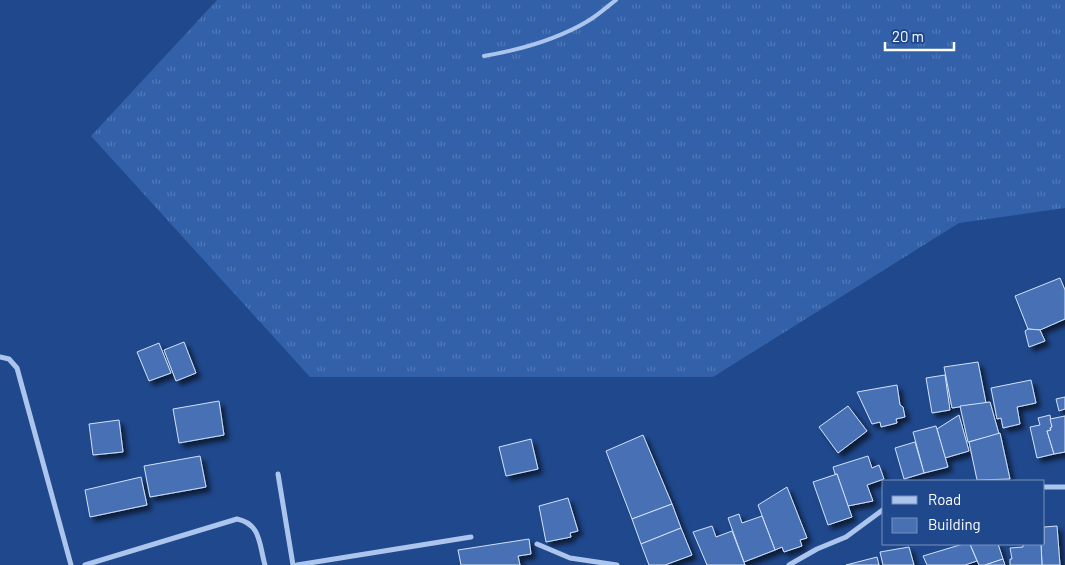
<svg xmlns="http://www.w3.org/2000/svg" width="1065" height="565" viewBox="0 0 1065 565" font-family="Barlow,sans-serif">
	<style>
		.grass { fill: url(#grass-tufts) }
		.building { fill: #4771b4; stroke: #d1e1f9; filter: url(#shadow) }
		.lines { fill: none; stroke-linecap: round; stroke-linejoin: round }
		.service { stroke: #acc5ec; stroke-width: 4 }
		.minor { stroke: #acc5ec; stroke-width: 5 }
	</style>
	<defs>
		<pattern id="grass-tufts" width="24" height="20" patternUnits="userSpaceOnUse" patternTransform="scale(1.25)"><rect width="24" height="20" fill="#3261aa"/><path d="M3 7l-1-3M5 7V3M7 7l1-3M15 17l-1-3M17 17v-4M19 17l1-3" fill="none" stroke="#5179b7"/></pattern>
		<filter id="shadow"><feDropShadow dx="4.5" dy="4.5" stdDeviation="2.5" flood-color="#0009"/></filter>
	</defs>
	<rect width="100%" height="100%" fill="#1f488d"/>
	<path class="grass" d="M217,0H1065V208L959,223L713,377H310L91,136Z"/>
	<g class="building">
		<path d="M1060,278L1065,290V319L1040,330L1028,329L1015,296Z"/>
		<path d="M1028,329L1040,330L1045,341L1029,347L1025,331Z"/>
		<path d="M184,342L196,373L176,381L164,350Z"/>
		<path d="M159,343L171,373L149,381L137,352Z"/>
		<path d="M978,362L986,403L952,408L944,367Z"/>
		<path d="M945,375L950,410L932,413L926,378Z"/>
		<path d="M1031,380L1036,403L1017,407L1020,424L1003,428L1001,418L997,419L991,388Z"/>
		<path d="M897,385L900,405L903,407L905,417L896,419L897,423L881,427L880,422L872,424L857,392Z"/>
		<path d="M1065,397V409L1059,411L1056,399Z"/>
		<path d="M219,401L224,435L179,443L173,409Z"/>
		<path d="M990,402L999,434L968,442L960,406Z"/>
		<path d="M848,406L867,431L838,453L819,427Z"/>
		<path d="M959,415L969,451L945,458L937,429Z"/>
		<path d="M1050,415L1052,427L1050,428L1051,430L1047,431L1054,454L1037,458L1030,427L1040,425L1038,418Z"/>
		<path d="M1065,416V452L1054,454L1047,431L1051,430L1050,428L1052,427L1050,419Z"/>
		<path d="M119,420L123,452L93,455L89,424Z"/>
		<path d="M936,426L948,467L924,473L913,432Z"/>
		<path d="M1000,433L1010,479L977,480L969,442Z"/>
		<path d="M643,435L672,504L632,519L606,451Z"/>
		<path d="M531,439L538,469L506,476L499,447Z"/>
		<path d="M915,442L924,473L904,479L895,448Z"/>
		<path d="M200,456L206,487L150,497L144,466Z"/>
		<path d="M868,456L872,468L879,465L884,479L867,485L873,501L848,506L837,474H835L833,467Z"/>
		<path d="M837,474L852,517L828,525L813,482Z"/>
		<path d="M141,477L147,505L90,517L85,490Z"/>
		<path d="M787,487L807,538L800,540L802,546L784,552L782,547L775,550L758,505Z"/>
		<path d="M568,498L578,531L570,533L571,537L546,542L539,506Z"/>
		<path d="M672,504L681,528L641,544L632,519Z"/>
		<path d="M739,514L742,523L762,516L775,550L744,562L728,518Z"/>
		<path d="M712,526L716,537L732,531L745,565H707L693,532Z"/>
		<path d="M1057,526L1060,565H1042L1041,544H1044V527Z"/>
		<path d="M681,528L692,555L665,565H649L641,544Z"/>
		<path d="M529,539L531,554L518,556L520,565H461L458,550Z"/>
		<path d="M963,544H970L977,561L965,565H927L923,556Z"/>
		<path d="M970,544H998L1003,559L985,565H979Z"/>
		<path d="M1023,544H1041L1042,565H1010V559H1012L1010,548L1023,547Z"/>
		<path d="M909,547L914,565H883L880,552Z"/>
		<path d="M877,557L879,565H846Z"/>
		<path d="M1003,559L1005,565H985Z"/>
	</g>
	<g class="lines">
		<path class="service" d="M484,56C519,50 558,39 588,21C598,15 607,7 616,0"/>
		<g class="minor">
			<path d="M0,357L9,359L17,368L71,565"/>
			<path d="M278,474L293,565"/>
			<path d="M1044,487H1065"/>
			<path d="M537,544L570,558L617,565"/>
			<path d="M85,565L237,519C261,524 259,544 265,565"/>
			<path d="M297,565L471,537"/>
			<path d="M789,565L817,549L846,537L884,509"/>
		</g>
	</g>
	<rect x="882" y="480" width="162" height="65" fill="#1f488d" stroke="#7991bb"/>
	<rect x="892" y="496" width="25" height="8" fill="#acc5ec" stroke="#7991bb"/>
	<text x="928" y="505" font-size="15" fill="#ffffff">Road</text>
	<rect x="892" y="518" width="25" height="15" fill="#4771b4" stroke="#7991bb"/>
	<text x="928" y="530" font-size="15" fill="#ffffff">Building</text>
	<path d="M885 42v8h69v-8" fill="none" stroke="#ffffff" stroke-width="2.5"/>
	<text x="892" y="42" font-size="15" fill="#ffffff" stroke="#1f488d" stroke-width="4" paint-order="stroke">20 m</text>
</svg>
